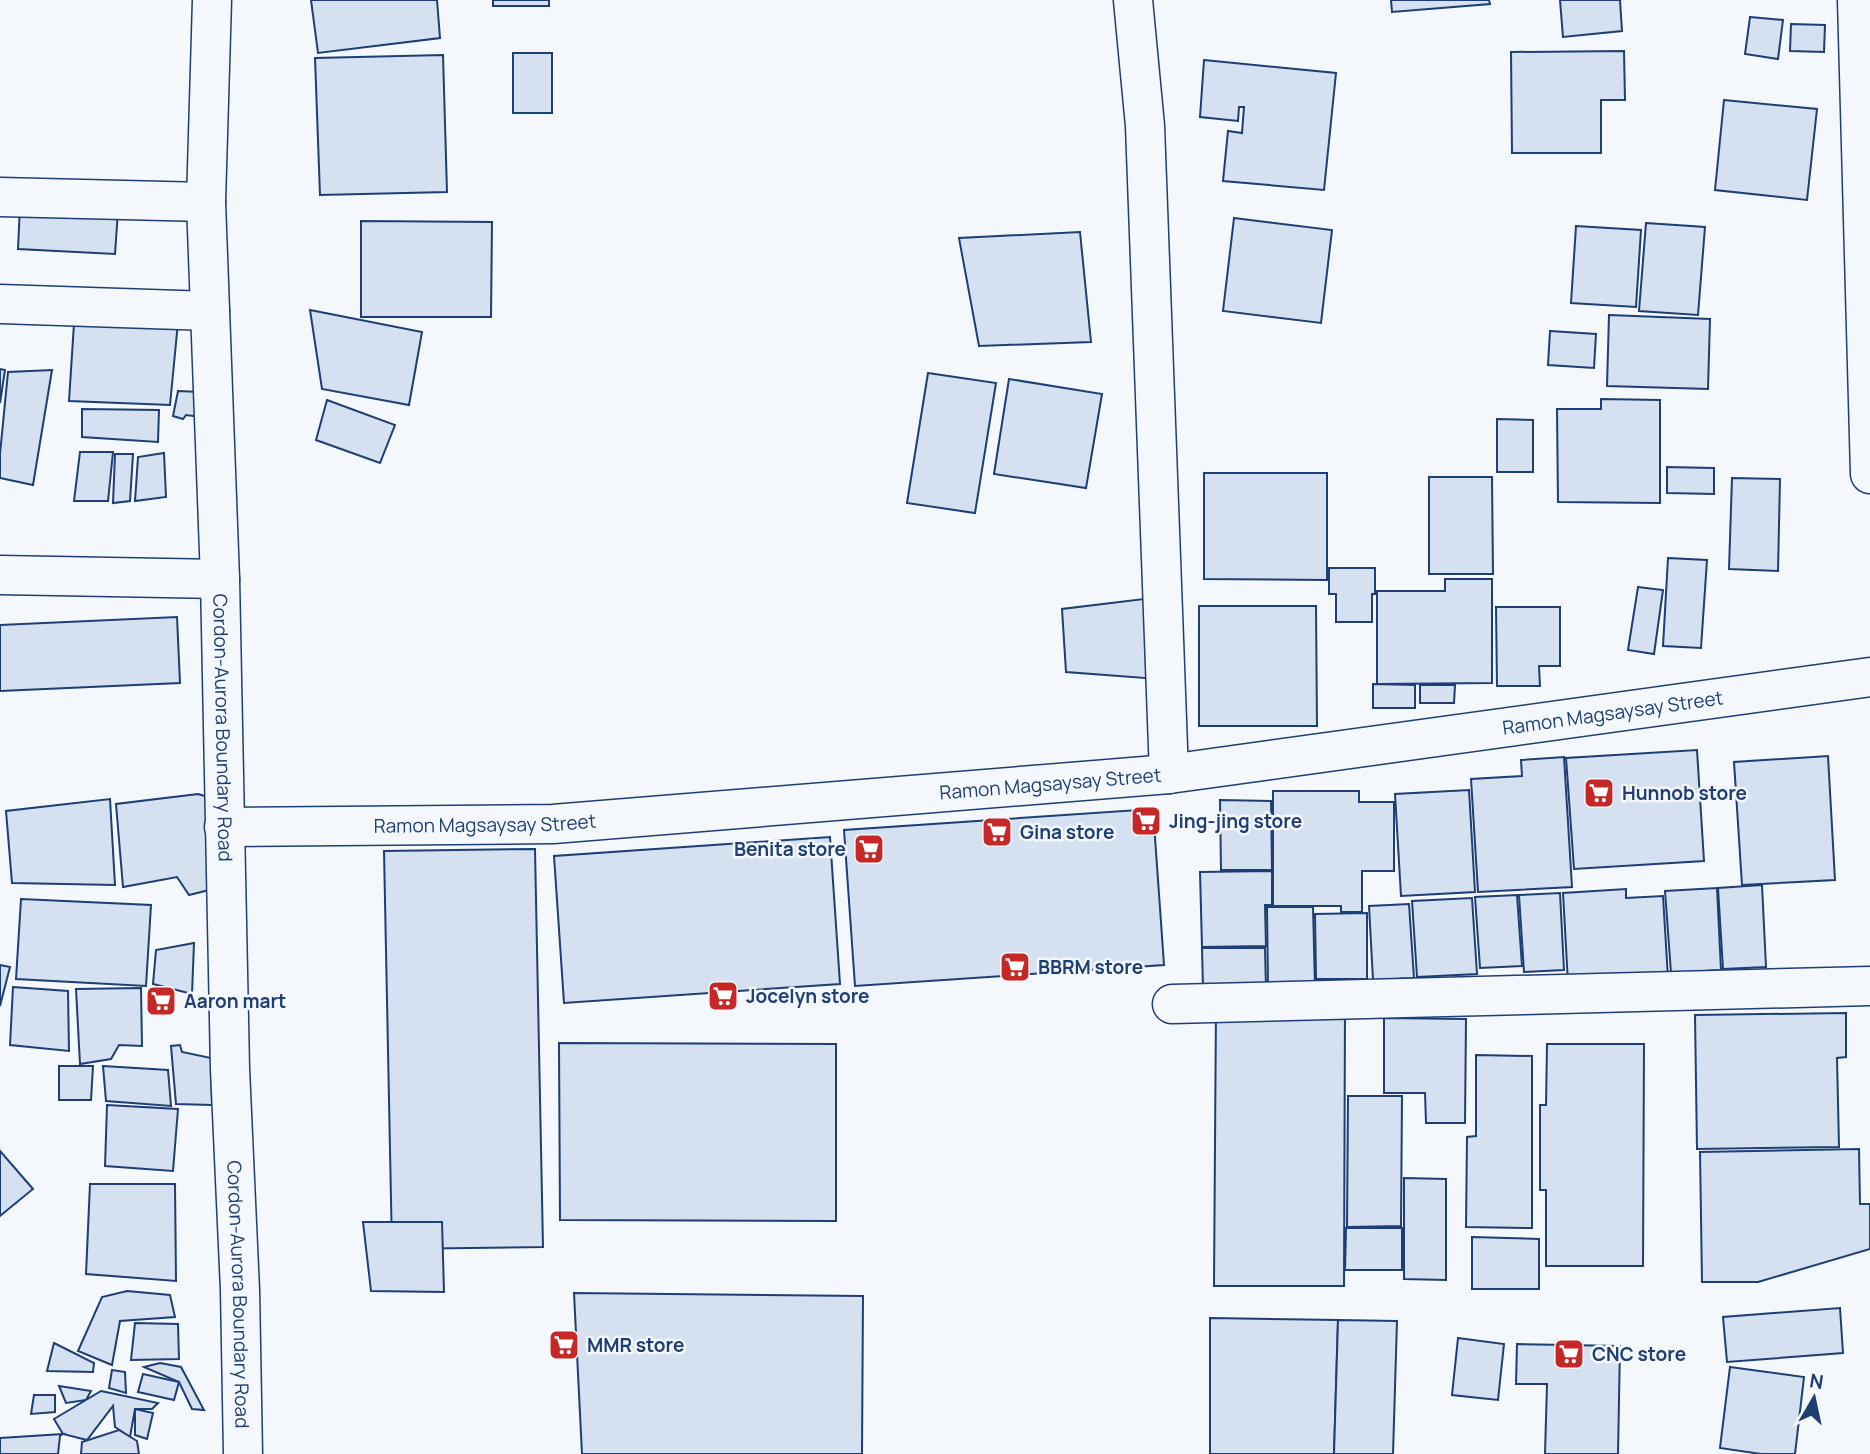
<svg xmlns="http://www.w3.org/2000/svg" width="1870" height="1454" viewBox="0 0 1870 1454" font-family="Manrope,sans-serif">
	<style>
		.building { fill: #d5e0f0; stroke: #1d3f73; stroke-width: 2 }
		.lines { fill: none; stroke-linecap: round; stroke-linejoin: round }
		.minor-casing { stroke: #1d3f73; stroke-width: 41 }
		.major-casing { stroke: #1d3f73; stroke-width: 41 }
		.minor { stroke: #f4f7fb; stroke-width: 38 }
		.major { stroke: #f4f7fb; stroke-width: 38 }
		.labels { text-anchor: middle; stroke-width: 5; stroke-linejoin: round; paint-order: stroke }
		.street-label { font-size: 19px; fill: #1d3f73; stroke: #f4f7fb }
		.poi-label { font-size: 19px; font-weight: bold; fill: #1d3f73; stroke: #f4f7fb; text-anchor: start }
	</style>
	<rect width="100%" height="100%" fill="#f4f7fb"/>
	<g class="building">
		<path d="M311,0H437L440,38L318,53Z"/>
		<rect x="493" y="0" width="56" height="6"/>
		<path d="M1391,0H1489L1490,4L1392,12Z"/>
		<path d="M1560,0H1620L1622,31L1563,37Z"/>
		<path d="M1750,17L1783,20L1778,59L1745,54Z"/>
		<path d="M1791,24L1825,25L1824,52L1790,51Z"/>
		<path d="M1624,51L1625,100H1601V153H1512L1511,52Z"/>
		<rect x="513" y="53" width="39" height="60"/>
		<path d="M443,55L447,192L320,195L315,58Z"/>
		<path d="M1204,60L1336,73L1324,190L1223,181L1228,131L1242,133L1244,107H1239L1238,121L1200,117Z"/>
		<path d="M1724,100L1817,109L1807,200L1715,190Z"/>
		<path d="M20,206L118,211L115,254L18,249Z"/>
		<path d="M1234,218L1332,230L1321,323L1223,311Z"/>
		<path d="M361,221L492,222L491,317H361Z"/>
		<path d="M1646,223L1705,227L1698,315L1639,311Z"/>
		<path d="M1576,226L1641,230L1636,307L1571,303Z"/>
		<path d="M1080,232L1091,342L979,346L959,238Z"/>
		<path d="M75,308L179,312L170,405L69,401Z"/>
		<path d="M310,310L422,332L409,405L322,389Z"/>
		<path d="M1609,315L1710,319L1708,389L1607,386Z"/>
		<path d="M1550,331L1596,334L1594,368L1548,365Z"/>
		<path d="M0,369L5,370L0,403Z"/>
		<path d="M52,370L33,485L0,478V454L8,372Z"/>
		<path d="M928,373L996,383L975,513L907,503Z"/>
		<path d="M1009,379L1102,394L1086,488L994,474Z"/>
		<path d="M178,391L200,392L202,417L186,415L183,419L173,416Z"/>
		<path d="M1601,399L1660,400V503L1558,502L1557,409H1601Z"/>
		<path d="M327,400L395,425L380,463L316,440Z"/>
		<path d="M82,409L159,410L158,442L82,437Z"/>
		<path d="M1497,419L1533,420V472H1497Z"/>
		<path d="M80,452H113L108,501H74Z"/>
		<path d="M164,453L166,497L135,501L138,457Z"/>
		<path d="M115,454H133L130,501L113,503Z"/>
		<path d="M1667,467L1714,468V494L1667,493Z"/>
		<path d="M1204,473H1327V580L1204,579Z"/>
		<path d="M1429,477H1492L1493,574H1429Z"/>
		<path d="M1732,478L1780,479L1778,571L1729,569Z"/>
		<path d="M1668,558L1707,560L1701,648L1663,646Z"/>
		<path d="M1329,568H1375V594H1372V622H1336V594H1329Z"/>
		<path d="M1445,579H1492V683L1377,684V591H1445Z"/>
		<path d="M1638,587L1663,590L1654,654L1628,650Z"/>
		<path d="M1152,598L1158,679L1066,672L1062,609Z"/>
		<path d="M1199,606H1316L1317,726H1199Z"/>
		<path d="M1496,607H1560V666H1539L1540,686H1497Z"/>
		<path d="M177,617L180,683L0,691V625Z"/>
		<path d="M1373,684L1415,685V708H1373Z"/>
		<path d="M1420,685H1455L1454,703H1420Z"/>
		<path d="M1697,750L1704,861L1574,869L1566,758Z"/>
		<path d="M1828,756L1835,880L1742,885L1734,762Z"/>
		<path d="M1564,757L1572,887L1478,892L1471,779L1522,776L1521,760Z"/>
		<path d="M1469,790L1475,892L1401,896L1395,794Z"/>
		<path d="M1273,791H1359V802H1394V871H1362V912H1341V906H1273Z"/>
		<path d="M198,794L205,796L217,888L189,895L177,877L123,887L116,804Z"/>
		<path d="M110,799L115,885L12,883L6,811Z"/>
		<path d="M1220,800L1271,801L1272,870H1221Z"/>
		<path d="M1153,809L1164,965L855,986L844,830Z"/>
		<path d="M830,837L840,984L564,1003L554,856Z"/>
		<path d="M535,849L543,1247L392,1249L384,851Z"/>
		<path d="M1272,871V905H1265L1266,946L1202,947L1200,872Z"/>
		<path d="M1762,885L1766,967L1723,969L1718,888Z"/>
		<path d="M1717,888L1721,970L1671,973L1665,891Z"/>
		<path d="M1626,889V898L1663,896L1668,978L1568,983L1563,893Z"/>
		<path d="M1560,893L1564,970L1524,972L1519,895Z"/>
		<path d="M1517,895L1522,966L1480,968L1475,897Z"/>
		<path d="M1472,898L1477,974L1417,977L1412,901Z"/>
		<path d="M21,899L151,905L146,986L16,979Z"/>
		<path d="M1409,904L1414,978L1373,980L1369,906Z"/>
		<path d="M1267,907H1313L1315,987L1268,988Z"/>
		<path d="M1367,913V979H1316L1315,914Z"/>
		<path d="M194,943L192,994L153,984L156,950Z"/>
		<path d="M1202,948H1265L1266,989H1203Z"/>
		<path d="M0,965L10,967L0,1006Z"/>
		<path d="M13,987L68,991L69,1051L10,1045Z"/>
		<path d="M141,988L142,1046L119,1045L111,1059L80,1064L76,989Z"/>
		<path d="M1216,1005L1345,1007L1344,1286H1214Z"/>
		<path d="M1846,1013V1057L1837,1058L1839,1147L1697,1149L1695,1015Z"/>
		<path d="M1384,1018L1466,1019L1465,1123H1426L1425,1093H1384Z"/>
		<path d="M559,1043L836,1044V1221L560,1220Z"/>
		<path d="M1547,1044H1644L1643,1266H1546V1190H1540V1105H1546Z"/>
		<path d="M180,1045L182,1052L211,1058L212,1105L176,1104L171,1046Z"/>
		<path d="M1476,1055L1532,1056V1228L1466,1227L1467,1137L1476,1136Z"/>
		<path d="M59,1066H93L91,1100H59Z"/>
		<path d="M103,1066L168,1070L171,1106L106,1101Z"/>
		<path d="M1348,1096H1402L1401,1226L1347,1227Z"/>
		<path d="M107,1105L178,1109L173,1171L105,1166Z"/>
		<path d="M1859,1149L1860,1204H1870V1249L1758,1282H1702L1700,1152Z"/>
		<path d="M0,1151L33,1189L0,1216Z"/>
		<path d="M1404,1178L1446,1179V1280L1404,1279Z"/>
		<path d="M90,1184H175L176,1281L86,1274Z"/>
		<path d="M363,1222H442L444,1292L371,1291Z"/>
		<path d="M1346,1228H1402V1270H1345Z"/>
		<path d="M1472,1237L1539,1239V1289H1472Z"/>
		<path d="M127,1291L170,1295L175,1317L120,1321L112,1365L78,1351L102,1297Z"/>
		<path d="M574,1293L863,1296L862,1454H582Z"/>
		<path d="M1840,1308L1843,1353L1727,1362L1723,1317Z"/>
		<path d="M1210,1318L1338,1320L1334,1454H1210Z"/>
		<path d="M1338,1320L1397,1321L1393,1454H1334Z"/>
		<path d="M135,1323L178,1324L179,1359L131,1360Z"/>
		<path d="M1458,1338L1504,1344L1498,1400L1452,1395Z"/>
		<path d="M54,1343L94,1363L93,1372L47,1371Z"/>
		<path d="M1517,1344L1620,1346L1618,1454H1545L1547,1384H1516Z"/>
		<path d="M160,1363L181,1367L204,1410L192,1409L179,1382L144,1367Z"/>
		<path d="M1730,1367L1804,1377L1795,1454H1761L1720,1448Z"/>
		<path d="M112,1370L125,1372L126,1393L109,1388Z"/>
		<path d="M143,1374L179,1382L174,1400L138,1392Z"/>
		<path d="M59,1386L91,1391L86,1400L66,1403Z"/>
		<path d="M101,1391L158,1403L152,1409H135L130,1437L115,1427L113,1406L87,1440L63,1434L54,1419Z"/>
		<path d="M34,1395H55V1412L31,1414Z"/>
		<path d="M135,1409L153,1413L147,1439L135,1435Z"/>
		<path d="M119,1430L137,1441L139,1454H81L82,1442Z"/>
		<path d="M63,1434L60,1436L58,1454H0V1438Z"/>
	</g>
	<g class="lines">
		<g class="minor-casing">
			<g id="minor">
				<path d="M1133,0L1145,126L1169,774"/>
				<path d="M1857,0L1870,474"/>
				<path d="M0,197L206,202"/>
				<path d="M0,304L210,311"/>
				<path d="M0,575L220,579"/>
				<path id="s1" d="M224,827L553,824L1169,774L1870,677"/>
				<path d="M1172,1004L1870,986"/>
			</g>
		</g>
		<g class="major-casing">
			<g id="major">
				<path id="s2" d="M212,0L206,202L220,579L230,1069L240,1290L243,1454"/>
			</g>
		</g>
		<use href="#minor" class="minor"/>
		<use href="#major" class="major"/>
	</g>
	<defs>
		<g id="supermarket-square" transform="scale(1.575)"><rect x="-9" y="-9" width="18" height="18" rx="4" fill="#c62828" stroke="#f4f7fb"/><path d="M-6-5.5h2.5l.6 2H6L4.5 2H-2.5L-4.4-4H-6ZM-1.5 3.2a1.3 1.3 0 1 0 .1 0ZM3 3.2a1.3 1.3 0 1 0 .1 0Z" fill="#fff"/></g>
	</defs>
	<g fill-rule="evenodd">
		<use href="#supermarket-square" x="1599" y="793"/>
		<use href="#supermarket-square" x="1146" y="821"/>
		<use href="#supermarket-square" x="997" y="832"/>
		<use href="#supermarket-square" x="869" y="849"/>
		<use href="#supermarket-square" x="1015" y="967"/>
		<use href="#supermarket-square" x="723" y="996"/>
		<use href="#supermarket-square" x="161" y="1001"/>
		<use href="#supermarket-square" x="564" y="1345"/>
		<use href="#supermarket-square" x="1569" y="1354"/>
	</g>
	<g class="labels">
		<g class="street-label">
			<text dy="7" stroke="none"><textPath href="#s1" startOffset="1395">Ramon Magsaysay Street</textPath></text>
			<text dy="7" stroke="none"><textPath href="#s2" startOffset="728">Cordon-Aurora Boundary Road</textPath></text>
			<text dy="7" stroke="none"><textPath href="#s1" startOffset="828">Ramon Magsaysay Street</textPath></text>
			<text dy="7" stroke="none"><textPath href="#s1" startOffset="261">Ramon Magsaysay Street</textPath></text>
			<text dy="7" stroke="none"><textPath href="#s2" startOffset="1295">Cordon-Aurora Boundary Road</textPath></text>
		</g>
		<g class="poi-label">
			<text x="1622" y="800">Hunnob store</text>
			<text x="1169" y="828">Jing-jing store</text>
			<text x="1020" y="839">Gina store</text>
			<text x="846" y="856" text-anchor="end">Benita store</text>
			<text x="1038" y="974">BBRM store</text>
			<text x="746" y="1003">Jocelyn store</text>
			<text x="184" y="1008">Aaron mart</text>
			<text x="587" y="1352">MMR store</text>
			<text x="1592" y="1361">CNC store</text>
		</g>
	</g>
	<g transform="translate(1814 1398) rotate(9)" stroke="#f4f7fb" stroke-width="5" paint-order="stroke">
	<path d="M0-5L12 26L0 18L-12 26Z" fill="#1d3f73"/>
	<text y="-10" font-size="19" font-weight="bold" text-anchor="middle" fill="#1d3f73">N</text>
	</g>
</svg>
